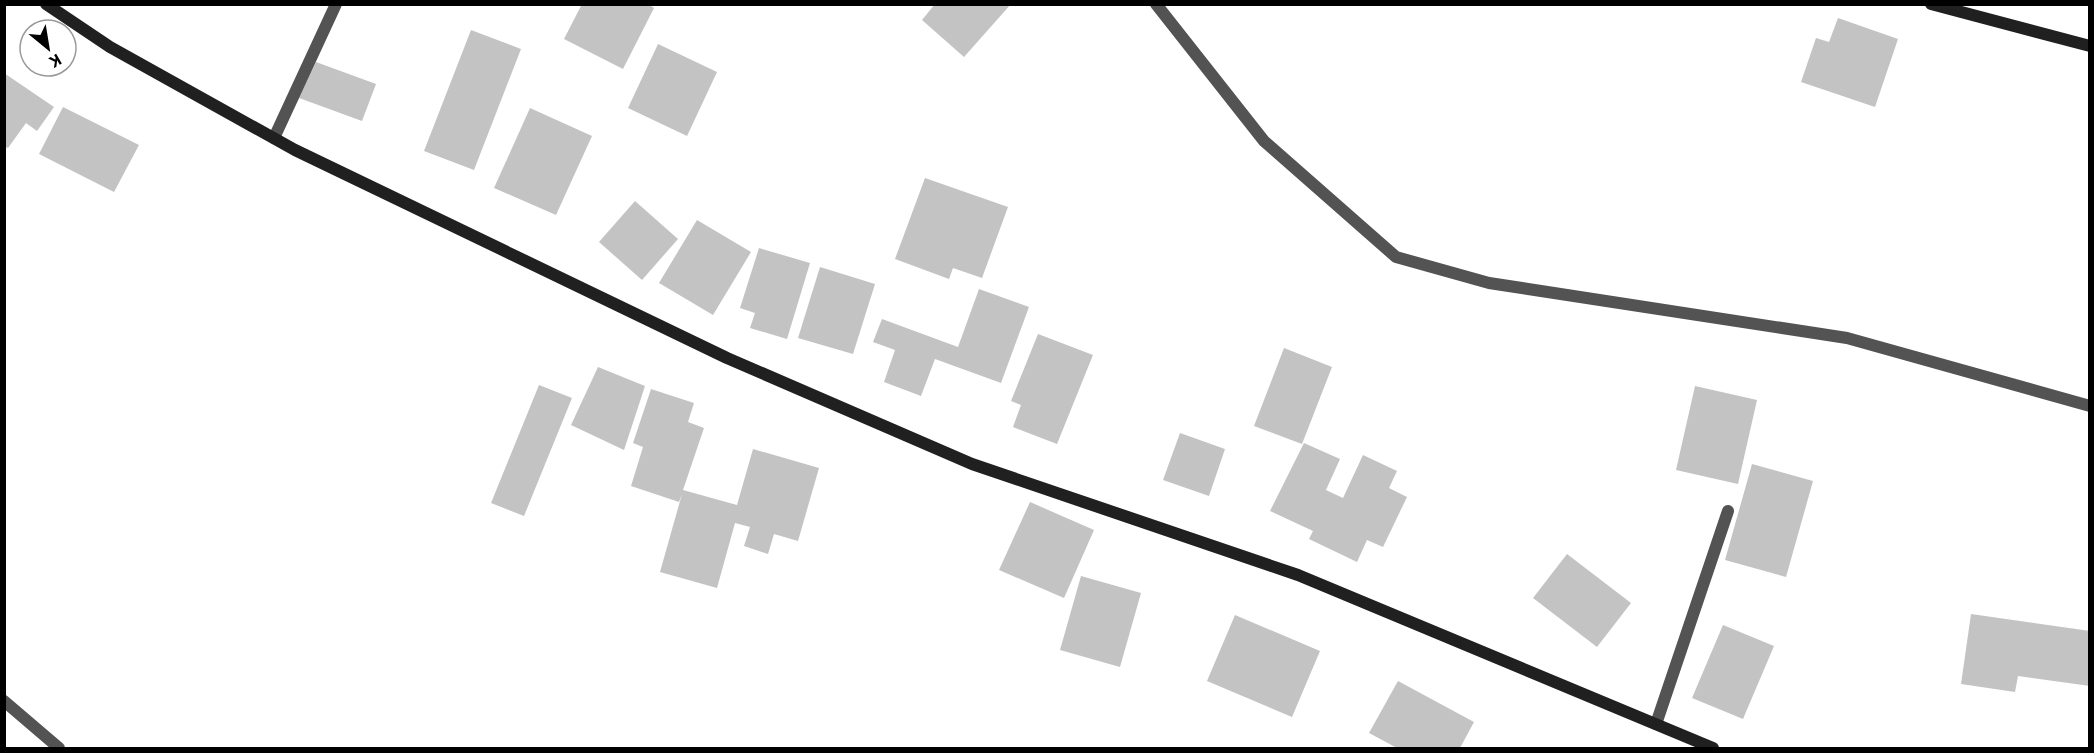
<svg xmlns="http://www.w3.org/2000/svg" width="2094" height="753" viewBox="0 0 2094 753" font-family="Roboto,sans-serif">
	<style>
		.building { fill: #c3c3c3 }
		.lines { fill: none; stroke-linecap: round; stroke-linejoin: round }
		.street { stroke: #535353; stroke-width: 12 }
		.secondary { stroke: #202020; stroke-width: 12 }
	</style>
	<rect width="100%" height="100%" fill="#fff"/>
	<g class="building">
		<path d="M582,4H648L654,8L623,69L564,39Z"/>
		<path d="M935,4H1011L964,57L922,20Z"/>
		<path d="M1838,18L1898,39L1875,107L1801,82L1816,38L1829,42Z"/>
		<path d="M471,30L521,49L474,170L424,151Z"/>
		<path d="M658,44L717,72L687,136L628,108Z"/>
		<path d="M316,62L376,84L362,121L299,98Z"/>
		<path d="M4,73L54,107L37,131L26,123L8,148L4,146Z"/>
		<path d="M63,107L139,145L114,192L39,154Z"/>
		<path d="M530,108L592,136L556,215L494,188Z"/>
		<path d="M925,178L1008,207L982,278L953,268L949,279L895,259Z"/>
		<path d="M635,201L678,239L642,280L599,242Z"/>
		<path d="M697,220L751,252L713,315L659,283Z"/>
		<path d="M759,248L810,263L787,339L750,328L755,313L740,308Z"/>
		<path d="M820,267L875,284L853,354L798,338Z"/>
		<path d="M979,289L1029,307L1001,383L935,359L921,396L884,382L895,350L873,342L882,319L958,347Z"/>
		<path d="M1038,334L1093,355L1057,444L1013,427L1021,405L1011,401Z"/>
		<path d="M1284,348L1332,367L1302,444L1254,426Z"/>
		<path d="M598,367L645,386L624,450L571,425Z"/>
		<path d="M539,385L572,398L524,516L491,503Z"/>
		<path d="M1695,386L1757,400L1738,484L1676,470Z"/>
		<path d="M651,389L694,403L688,422L704,428L683,490L737,505L753,449L819,468L798,541L774,534L768,554L744,546L750,527L735,523L717,588L660,572L682,494L679,502L631,486L643,447L633,443Z"/>
		<path d="M1180,433L1225,449L1209,496L1163,480Z"/>
		<path d="M1304,443L1340,459L1326,490L1343,498L1363,455L1397,471L1389,488L1407,497L1383,547L1367,540L1357,562L1309,539L1313,531L1270,511Z"/>
		<path d="M1752,464L1813,481L1786,577L1725,560Z"/>
		<path d="M1030,502L1094,530L1064,598L999,570Z"/>
		<path d="M1567,554L1631,603L1597,647L1533,598Z"/>
		<path d="M1081,576L1141,593L1120,667L1060,650Z"/>
		<path d="M1971,614L2090,631V686L2018,676L2015,692L1961,684Z"/>
		<path d="M1235,615L1320,651L1292,717L1207,681Z"/>
		<path d="M1723,625L1774,646L1743,719L1692,698Z"/>
		<path d="M1398,681L1474,722L1460,748H1397L1369,733Z"/>
	</g>
	<g class="lines">
		<g class="street">
			<path d="M1156,4L1264,141L1396,257L1489,283L1847,338L2090,406"/>
			<path d="M274,138L336,4"/>
			<path d="M4,701L59,748"/>
			<path d="M1656,724L1728,511"/>
		</g>
		<g class="secondary">
			<path d="M46,4L110,47L295,150L727,358L972,464L1298,575L1713,748"/>
			<path d="M1931,4L2090,46"/>
		</g>
	</g>
	<rect width="2094" height="753" fill="none" stroke="#000000" stroke-width="12"/>
	<g transform="translate(48 48) rotate(150)"><circle r="28" fill="#ffffff" stroke="#999999" stroke-width="1.5"/>
	<path d="M0-4.5L10 22L0 15L-10 22Z" fill="#000000"/>
	<text y="-9" font-size="16" font-weight="bold" text-anchor="middle" fill="#000000">K</text>
	</g>
</svg>
